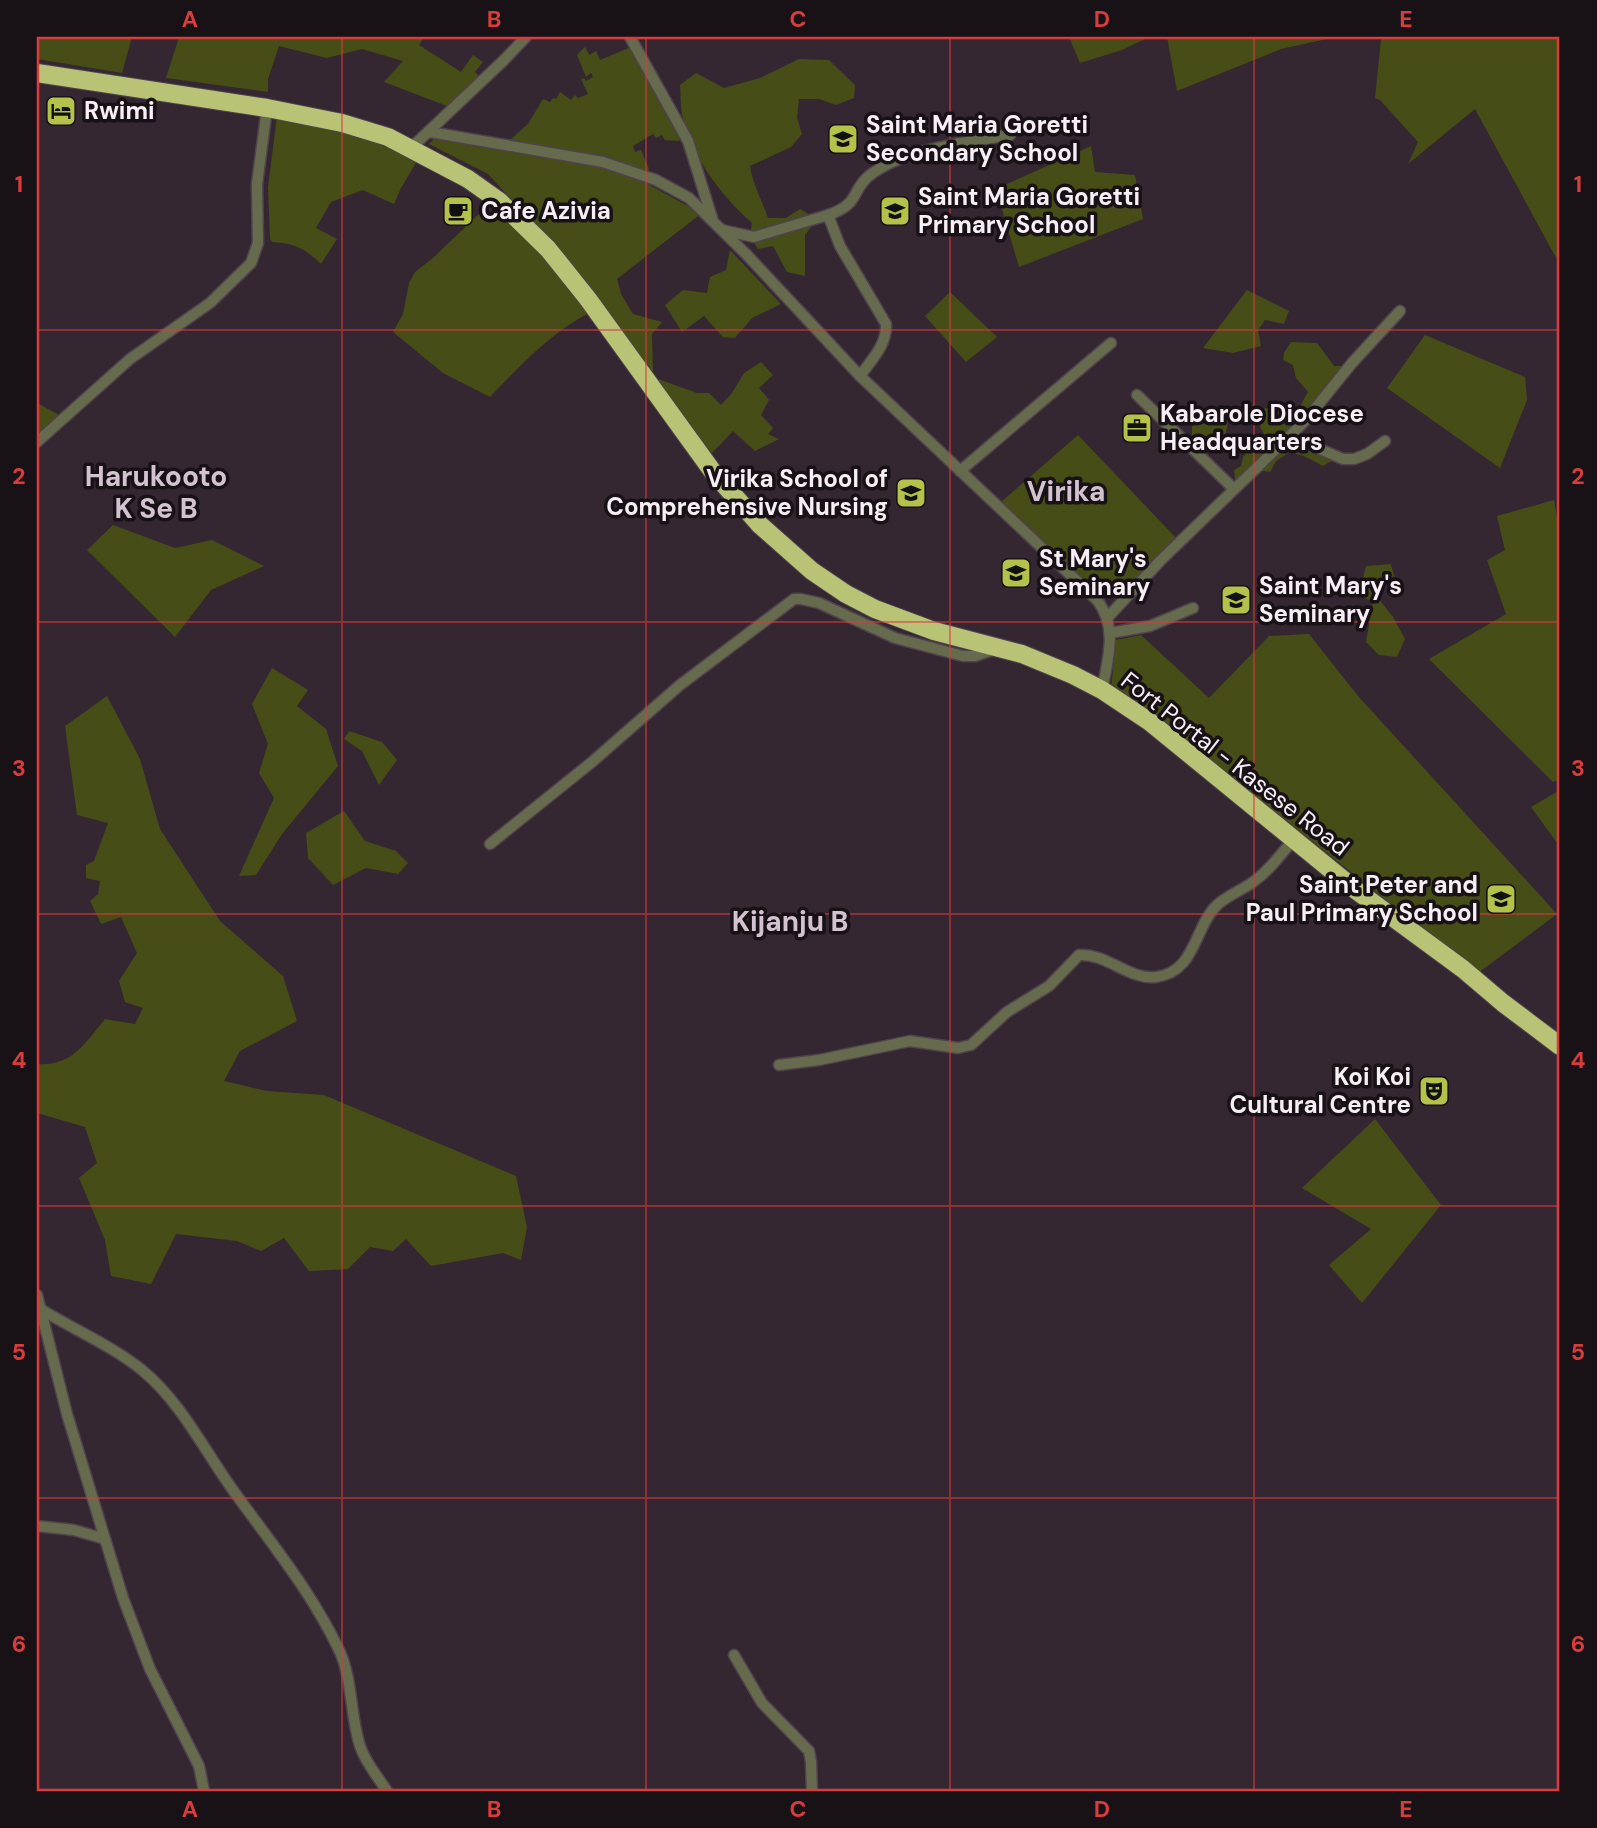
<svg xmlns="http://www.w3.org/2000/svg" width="1597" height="1828" viewBox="0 0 1597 1828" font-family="'DM Sans',sans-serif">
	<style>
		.green { fill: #474d17 }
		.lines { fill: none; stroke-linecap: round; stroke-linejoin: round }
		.minor-casing { stroke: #4f434d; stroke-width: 13 }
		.highway-casing { stroke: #4f434d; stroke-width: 20 }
		.minor { stroke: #676b4d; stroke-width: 10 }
		.highway { stroke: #b8c376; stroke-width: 18 }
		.grid { fill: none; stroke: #d93c3d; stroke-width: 2; stroke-opacity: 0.55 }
		.labels { text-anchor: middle; stroke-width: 7; stroke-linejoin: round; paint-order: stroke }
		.poi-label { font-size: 24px; font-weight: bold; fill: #f8eff6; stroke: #181217; text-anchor: start }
		.street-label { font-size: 24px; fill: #f8eff6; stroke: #181217 }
		.quarter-label { font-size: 28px; font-weight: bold; fill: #d3c2cf; stroke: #181217 }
		.neatline { fill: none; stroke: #d93c3d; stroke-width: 2.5 }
		.grid-label { font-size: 23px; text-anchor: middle; font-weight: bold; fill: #d93c3d }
	</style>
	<rect width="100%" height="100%" fill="#342732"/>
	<g class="green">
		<path d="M37,37H132L122,73L37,59Z"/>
		<path d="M179,37H424L419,45L461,72L473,55L483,62L475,72L480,77L447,106L384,82L403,61L362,49L327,58L279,46L268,79V92L166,78Z"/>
		<path d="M1069,37H1149L1122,50L1080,63Z"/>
		<path d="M1167,37H1336L1281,49L1177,91Z"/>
		<path d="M1376,37H1560V265L1475,109L1408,164L1418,142L1380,100L1375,98L1381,39Z"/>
		<path d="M585,47L589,55L596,51L600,60L631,47L680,138L679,141L665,140L662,135L656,138L653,134L633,146L635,152L641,150L649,169L646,172L510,140L528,124L543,99L550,102L553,98L556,99L560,92L571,100L575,95L578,98L588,94L581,79L584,78L586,81L593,77L591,73L586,77L577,55Z"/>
		<path d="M799,59L829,60L855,85L854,98L836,105L819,99H799L797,118L802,134L791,147L750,166C753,185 762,200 768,218H786L800,209L817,219L805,235V276L787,272L773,246L758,249L750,236L752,223C720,194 694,160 683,118C680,108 681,95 680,85L696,73L724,88L760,78Z"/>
		<path d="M277,116L326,123L420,156L401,188L394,204L363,190L331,202L316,228L337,239L321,264C306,249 294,243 272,242L270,239L268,187Z"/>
		<path d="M434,139L567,160L631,175L695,210L698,216L617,279L621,294L633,314L662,322L652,334L653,372L569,262L488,174L429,144Z"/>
		<path d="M1091,146L1095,172L1135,175L1143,219L1019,267L996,189Z"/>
		<path d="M481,212L491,222L490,219L496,212L554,266L589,313C549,334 520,366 490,397L443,373L393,332L403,314L409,283L415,272L433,258Z"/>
		<path d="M730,250L781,304L752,318L735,338L723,337L704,316L682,332L665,305L683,290L707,293L710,277L726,270Z"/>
		<path d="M1247,290L1289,311L1284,324L1265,320L1258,330L1261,346L1233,353L1203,348Z"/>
		<path d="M950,292L997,337L966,362L925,316Z"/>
		<path d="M1425,335L1525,377L1527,400L1500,468L1387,388Z"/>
		<path d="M1291,342L1317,343L1334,366H1346L1302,421L1236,484L1234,470L1241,466L1243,457L1249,450L1254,454L1268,441L1260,427L1263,409L1286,403L1288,411L1298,410L1308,392L1296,378L1293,365L1283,360L1284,353Z"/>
		<path d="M761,362L773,375L759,388L769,400L761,415L773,428L768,434L779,439L755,451L733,431L712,453L686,421L658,379L697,393H709L721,405L732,393L744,373Z"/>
		<path d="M37,403L61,416L37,438Z"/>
		<path d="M1208,412L1220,414L1228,421L1226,433L1217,439L1210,436L1200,442L1192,436V421Z"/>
		<path d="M1078,435L1178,540L1124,593L1113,596L1102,593L1084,581L1001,502Z"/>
		<path d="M1288,442L1335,459L1323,466L1304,456L1290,452L1276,461L1270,472L1258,470Z"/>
		<path d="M1554,500L1560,534V779L1553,782L1429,659L1506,614L1487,560L1505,550L1497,516Z"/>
		<path d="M113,525L175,548L212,540L264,566L211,590L175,637L87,550Z"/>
		<path d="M1391,564L1394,576L1381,584L1375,594L1393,617L1405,639L1397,657L1379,655L1366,642L1373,602L1363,597L1362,582L1366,566Z"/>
		<path d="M1309,634L1358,696L1557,914L1478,973L1235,780L1111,689L1116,640L1141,635L1209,698L1269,636Z"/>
		<path d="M272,668L308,690L297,706L326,729L338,766L282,834L256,875L239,876L274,798L259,773L268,744L252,704Z"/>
		<path d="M107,696L140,759L160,829L220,921L283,976L297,1021L240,1051L224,1081L267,1091L324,1095L516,1176L527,1227L521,1260L503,1253L431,1266L406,1239L393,1251L370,1247L348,1269L309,1271L284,1238L261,1251L237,1241L176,1234L151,1284L111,1276L105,1240L79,1178L97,1163L85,1127L37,1113V1064C73,1066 84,1044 105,1019L135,1024L143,1008L125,1002L119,981L137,953L121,917L101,924L90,901L98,894L100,881L86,878V865L94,861L108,823L77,815L65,726Z"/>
		<path d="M349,731L382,742L397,760L379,785L362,751L344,739Z"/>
		<path d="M1560,790V847L1531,807Z"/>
		<path d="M344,811L365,841L396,851L408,863L398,874L366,868L333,885L308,858L306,833Z"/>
		<path d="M1375,1119L1441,1205L1362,1303L1329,1265L1371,1229L1302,1188Z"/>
	</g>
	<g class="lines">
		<g class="minor-casing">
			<g id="minor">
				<path d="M630,37L688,141L713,221"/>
				<path d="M430,132L603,162L656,180L689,198L747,255L860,376L1097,600C1118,627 1108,659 1102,690"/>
				<path d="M411,148L503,61L526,37"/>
				<path d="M722,230L754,237L828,215"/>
				<path d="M860,376C872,359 887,345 886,324L840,246L828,215C862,203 850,191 870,175C904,149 968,142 1010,135"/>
				<path d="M1137,395L1234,489"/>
				<path d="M1287,439L1310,445L1343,459H1354L1367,454L1385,441"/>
				<path d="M37,442L130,359L210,303L251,263L258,243L257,184L267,108"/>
				<path d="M960,471L1111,343"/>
				<path d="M1108,617L1160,561L1305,421L1352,363L1400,311"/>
				<path d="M1110,633L1150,626L1193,608"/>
				<path d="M490,844L592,762L680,685L794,599H801L819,603L895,638L963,656H975L995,649"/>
				<path d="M779,1065L819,1060L910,1041L958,1048L971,1045L1007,1012L1049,986L1079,955C1107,953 1128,980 1156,977C1196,972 1194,927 1217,905C1227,896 1242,890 1253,882C1269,871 1281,854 1294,839"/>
				<path d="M37,1295L67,1414L123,1598L150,1669L199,1766L204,1791"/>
				<path d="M42,1310C75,1330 112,1346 142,1370C182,1403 205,1452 235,1493C272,1544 313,1594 340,1652C353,1682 350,1715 360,1746C365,1762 378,1777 387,1791"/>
				<path d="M37,1526L74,1530L105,1539"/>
				<path d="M734,1655L762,1703L809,1751L811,1762L812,1791"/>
			</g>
		</g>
		<g class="highway-casing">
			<path id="highway" d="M37,73L267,108L342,123L388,137L468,179L499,201L548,249L588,299L713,472L760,525L812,571L846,594L875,609L934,631L1022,654L1073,675L1102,690L1150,722L1357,891L1463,969L1503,1003L1560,1046"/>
		</g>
		<use href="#minor" class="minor"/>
		<use href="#highway" class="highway"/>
	</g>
	<path class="grid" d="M342,37V1791M646,37V1791M950,37V1791M1254,37V1791M37,330H1560M37,622H1560M37,914H1560M37,1206H1560M37,1498H1560"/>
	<defs>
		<g id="hotel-square" transform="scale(1.575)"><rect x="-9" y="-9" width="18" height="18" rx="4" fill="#b5c24a" stroke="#181217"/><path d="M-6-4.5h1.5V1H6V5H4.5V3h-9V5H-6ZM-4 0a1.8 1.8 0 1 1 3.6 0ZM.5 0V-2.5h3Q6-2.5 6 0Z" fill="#111"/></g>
		<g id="school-square" transform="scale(1.575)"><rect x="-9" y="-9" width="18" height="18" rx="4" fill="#b5c24a" stroke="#181217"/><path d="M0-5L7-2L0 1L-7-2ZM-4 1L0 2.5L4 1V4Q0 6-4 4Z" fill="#111"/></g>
		<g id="cafe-square" transform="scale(1.575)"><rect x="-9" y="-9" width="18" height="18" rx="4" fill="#b5c24a" stroke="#181217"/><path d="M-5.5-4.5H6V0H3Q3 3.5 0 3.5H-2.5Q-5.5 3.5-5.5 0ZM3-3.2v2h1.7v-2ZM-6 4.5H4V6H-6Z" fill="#111"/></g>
		<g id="office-square" transform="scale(1.575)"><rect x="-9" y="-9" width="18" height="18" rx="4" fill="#b5c24a" stroke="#181217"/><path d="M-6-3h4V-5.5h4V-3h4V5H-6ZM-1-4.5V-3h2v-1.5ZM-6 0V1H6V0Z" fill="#111"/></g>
		<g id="university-square" transform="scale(1.575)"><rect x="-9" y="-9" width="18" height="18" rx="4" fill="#b5c24a" stroke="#181217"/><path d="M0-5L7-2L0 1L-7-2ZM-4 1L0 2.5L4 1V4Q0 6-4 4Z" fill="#111"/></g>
		<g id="theatre-square" transform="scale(1.575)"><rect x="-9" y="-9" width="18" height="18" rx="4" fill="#b5c24a" stroke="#181217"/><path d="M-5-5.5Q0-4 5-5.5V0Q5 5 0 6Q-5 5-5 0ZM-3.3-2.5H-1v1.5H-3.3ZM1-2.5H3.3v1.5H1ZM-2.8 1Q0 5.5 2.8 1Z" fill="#111"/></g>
	</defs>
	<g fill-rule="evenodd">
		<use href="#hotel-square" x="61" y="111"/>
		<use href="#school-square" x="843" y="139"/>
		<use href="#cafe-square" x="458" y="211"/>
		<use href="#school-square" x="895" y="211"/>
		<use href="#office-square" x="1137" y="428"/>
		<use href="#university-square" x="911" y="493"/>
		<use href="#university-square" x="1016" y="573"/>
		<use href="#school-square" x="1236" y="600"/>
		<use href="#school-square" x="1501" y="899"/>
		<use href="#theatre-square" x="1434" y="1091"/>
	</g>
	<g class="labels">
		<g class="poi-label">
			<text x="84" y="119">Rwimi</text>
			<text x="866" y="133">Saint Maria Goretti<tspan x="866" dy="28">Secondary School</tspan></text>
			<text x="918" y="205">Saint Maria Goretti<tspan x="918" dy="28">Primary School</tspan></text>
			<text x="481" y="219">Cafe Azivia</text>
			<text x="1160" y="422">Kabarole Diocese<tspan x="1160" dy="28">Headquarters</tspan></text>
			<text x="888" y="487" text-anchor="end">Virika School of<tspan x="888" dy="28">Comprehensive Nursing</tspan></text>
			<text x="1039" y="567">St Mary's<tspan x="1039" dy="28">Seminary</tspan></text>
			<text x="1259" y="594">Saint Mary's<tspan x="1259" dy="28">Seminary</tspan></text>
			<text x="1478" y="893" text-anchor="end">Saint Peter and<tspan x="1478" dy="28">Paul Primary School</tspan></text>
			<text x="1411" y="1085" text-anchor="end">Koi Koi<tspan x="1411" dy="28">Cultural Centre</tspan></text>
		</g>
		<g class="street-label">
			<text transform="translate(1235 764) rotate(38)" y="8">Fort Portal - Kasese Road</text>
		</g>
		<g class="quarter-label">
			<text x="156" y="486">Harukooto<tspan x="156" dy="32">K Se B</tspan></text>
			<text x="1066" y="501">Virika</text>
			<text x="790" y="931">Kijanju B</text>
		</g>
	</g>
	<rect width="1597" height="1828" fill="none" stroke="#181217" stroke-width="77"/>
	<rect x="38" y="38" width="1520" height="1752" class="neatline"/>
	<g class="grid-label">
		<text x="190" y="27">A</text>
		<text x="494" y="27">B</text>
		<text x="798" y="27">C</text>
		<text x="1102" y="27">D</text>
		<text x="1406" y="27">E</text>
		<text x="19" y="192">1</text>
		<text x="1578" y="192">1</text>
		<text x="19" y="484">2</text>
		<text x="1578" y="484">2</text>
		<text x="19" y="776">3</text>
		<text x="1578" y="776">3</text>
		<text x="19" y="1068">4</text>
		<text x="1578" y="1068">4</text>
		<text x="19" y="1360">5</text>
		<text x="1578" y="1360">5</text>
		<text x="19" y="1652">6</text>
		<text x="1578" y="1652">6</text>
		<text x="190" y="1817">A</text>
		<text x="494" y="1817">B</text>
		<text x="798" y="1817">C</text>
		<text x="1102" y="1817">D</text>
		<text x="1406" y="1817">E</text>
	</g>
</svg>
